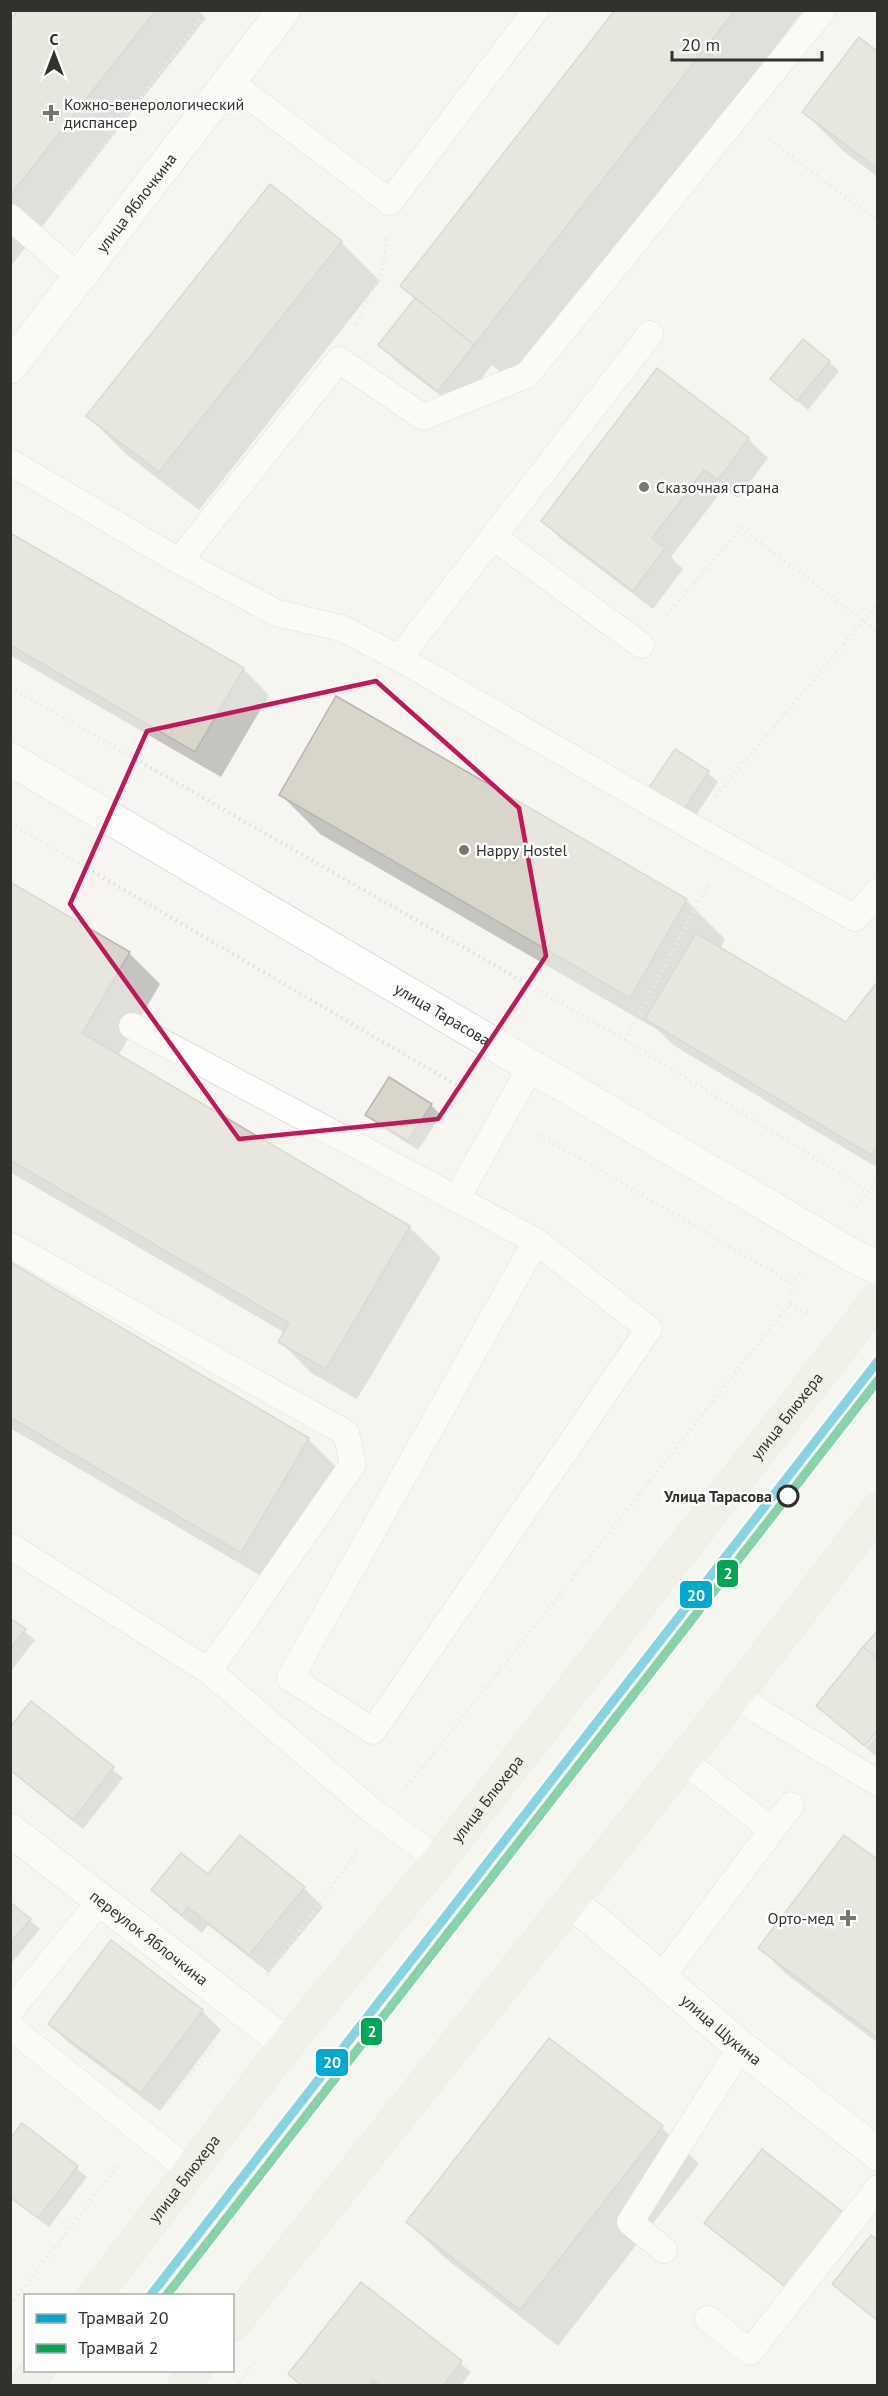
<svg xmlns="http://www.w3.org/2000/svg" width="888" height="2396" viewBox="0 0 888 2396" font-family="'PT Sans',sans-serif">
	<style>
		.shadow { fill: #0003 }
		.building { fill: #d8d5cb; stroke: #b7b6b2; stroke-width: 1.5 }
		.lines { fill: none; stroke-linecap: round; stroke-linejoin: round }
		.lane-casing { stroke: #c6c5c1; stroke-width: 27 }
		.street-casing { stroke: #c6c5c1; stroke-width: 34 }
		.primary-casing { stroke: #d3d2d0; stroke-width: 34 }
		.path { stroke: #dddddc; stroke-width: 4; stroke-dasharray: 1.5 4.5; stroke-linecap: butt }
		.lane { stroke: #fefefd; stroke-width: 26 }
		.street { stroke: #fefefd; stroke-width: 33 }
		.primary { stroke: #ece9e1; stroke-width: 33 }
		.tram-1-casing { stroke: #fff; stroke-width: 14 }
		.tram-2-casing { stroke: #fff; stroke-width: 14 }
		.tram-1 { stroke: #00a9ce; stroke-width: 9 }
		.tram-2 { stroke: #00a651; stroke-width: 9 }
		.marked { fill: none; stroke: #c2185b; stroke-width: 4.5; stroke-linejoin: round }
		.poi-dot { fill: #777672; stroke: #fff; stroke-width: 2 }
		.stop-dot { fill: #fff; stroke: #33312e; stroke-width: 3 }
		.labels { text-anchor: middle; stroke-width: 5; stroke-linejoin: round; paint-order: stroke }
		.poi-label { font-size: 16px; fill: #33312e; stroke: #fff; text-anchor: start }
		.street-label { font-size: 16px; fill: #33312e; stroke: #fff }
		.stop-label { font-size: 16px; font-weight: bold; fill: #33312e; stroke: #fff; text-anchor: end }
		.line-badge { stroke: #fff; stroke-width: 2 }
		.badge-label { font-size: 16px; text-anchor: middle; font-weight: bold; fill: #fff }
	</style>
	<rect width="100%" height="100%" fill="#f6f5f1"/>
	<g class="shadow">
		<path d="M20,10H198L206,18L10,267V22Z"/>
		<path d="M617,10H804L514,383L492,365L458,409L399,364L380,345L416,300L402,286Z"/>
		<path d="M878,53V177L843,151L804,112Z"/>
		<path d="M270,186L341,242L380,281L199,510L127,455L88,416Z"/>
		<path d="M829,362L839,371L808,410L772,379Z"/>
		<path d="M657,370L748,439L768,458L738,498L724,488L671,557L683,569L653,609L562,540L543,521Z"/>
		<path d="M10,534L243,669L269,695L221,777L10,655Z"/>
		<path d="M337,698L686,900L725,939L720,949L846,1024L878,984V1168L673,1045L658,1030L320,834L281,795Z"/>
		<path d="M708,773L718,782L689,826L656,804Z"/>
		<path d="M10,883L129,953L160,984L118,1056L409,1227L441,1258L357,1399L311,1373L280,1341L285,1333L10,1172Z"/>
		<path d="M431,1105L441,1115L418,1150L377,1124L367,1114Z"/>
		<path d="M10,1264L308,1439L339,1470L273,1583L10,1428Z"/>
		<path d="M10,1619L35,1640L11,1671H10Z"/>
		<path d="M32,1704L123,1778L83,1829L10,1770Z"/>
		<path d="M818,1706L878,1728L863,1746Z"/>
		<path d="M878,1733V1758L866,1748Z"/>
		<path d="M878,1862V2043L786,1974L760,1948Z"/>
		<path d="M209,1876L304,1888L323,1907L269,1973L208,1925L202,1933L172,1909L153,1890Z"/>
		<path d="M10,1904L40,1929L10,1965Z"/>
		<path d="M202,2011L221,2030L160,2111L69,2043L50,2024Z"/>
		<path d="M549,2040L662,2128L699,2164L558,2346L445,2258L408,2222Z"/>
		<path d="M23,2125L87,2177L49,2227L10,2198V2141Z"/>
		<path d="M706,2223L802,2300L716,2233Z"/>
		<path d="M878,2242V2321L834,2284Z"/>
		<path d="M361,2284L471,2372L461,2386H301L290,2374Z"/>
	</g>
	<g class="building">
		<path d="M18,10H156L10,196V20Z"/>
		<path d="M615,10H735L474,345L400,286Z"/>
		<path d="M859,37L878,52V169L802,112Z"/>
		<path d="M270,184L342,241L159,472L86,416Z"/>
		<path d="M415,298L474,345L438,391L378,345Z"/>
		<path d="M803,339L830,361L797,401L770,379Z"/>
		<path d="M657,368L749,438L718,480L704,470L652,538L665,548L633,591L541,521Z"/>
		<path d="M10,533L244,668L195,752L10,645Z"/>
		<path d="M336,696L687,899L630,998L279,795Z"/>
		<path d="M675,749L709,771L679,817L644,795Z"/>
		<path d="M10,882L130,952L82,1033L410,1226L326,1369L278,1342L289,1323L10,1160Z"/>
		<path d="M696,933L846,1022L878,981V1147L871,1155L645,1019Z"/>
		<path d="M389,1077L432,1104L408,1141L365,1115Z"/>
		<path d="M10,1262L309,1438L241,1553L10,1417Z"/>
		<path d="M10,1618L26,1629L10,1649Z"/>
		<path d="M878,1630V1659L863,1647Z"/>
		<path d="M863,1647L878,1659V1730L865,1746L816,1706Z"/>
		<path d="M31,1701L114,1767L73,1820L10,1770V1727Z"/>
		<path d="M240,1835L305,1887L249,1955L188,1907L182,1915L151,1890L181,1853L208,1874Z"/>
		<path d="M844,1835L878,1860V2038L758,1948Z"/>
		<path d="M10,1902L31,1919L10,1943Z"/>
		<path d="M111,1940L203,2010L141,2093L48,2024Z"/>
		<path d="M549,2038L663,2126L520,2310L406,2222Z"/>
		<path d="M22,2123L78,2166L38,2218L10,2197V2139Z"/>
		<path d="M762,2149L849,2217L791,2291L704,2223Z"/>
		<path d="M871,2235L878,2240V2321L832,2284Z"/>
		<path d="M361,2282L462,2361L443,2386H380L373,2380L369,2386H302L288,2374Z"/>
	</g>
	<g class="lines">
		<g class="lane-casing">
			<g id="lane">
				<path d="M230,82L390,202L536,10"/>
				<path d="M10,217L79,277"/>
				<path d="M10,462L179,561L277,613L341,628L399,658L690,826L855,918L878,891"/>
				<path d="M493,537L650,334"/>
				<path d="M179,561L339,360L423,417L527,375L823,10"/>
				<path d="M399,658L493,537L641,645"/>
				<path d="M132,1026L536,1241L290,1678L373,1731L649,1329L536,1241"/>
				<path d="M457,1198L532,1065"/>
				<path d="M10,1245L346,1433L353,1464L209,1671"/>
				<path d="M10,1546L209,1671L370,1809L439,1860"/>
				<path d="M736,1694L759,1711L878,1783"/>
				<path d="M683,1760L772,1830"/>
				<path d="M661,1978L791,1805"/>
				<path d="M10,2011L101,1900"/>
				<path d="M10,2027L190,2171"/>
				<path d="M664,2250L630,2222L741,2047"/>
				<path d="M708,2319L750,2352L878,2188"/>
			</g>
		</g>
		<g class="street-casing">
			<g id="street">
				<path id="s1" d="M10,367L284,10"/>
				<path id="s2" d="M10,759L855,1257L878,1268"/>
				<path id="s3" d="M10,1830L287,2044"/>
				<path id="s4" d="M570,1902L596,1922L741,2047L878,2154"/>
			</g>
		</g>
		<g class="primary-casing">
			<g id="primary">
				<path id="s5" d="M94,2296L287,2044L439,1860L878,1299"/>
				<path d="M232,2325L736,1694L878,1510"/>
				<path d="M26,2386L37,2370"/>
				<path d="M184,2386L196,2370"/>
			</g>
		</g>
		<g class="path">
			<path d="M768,139L878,221"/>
			<path d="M57,207L208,10"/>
			<path d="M356,324L384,265L386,239"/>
			<path d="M667,615L741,528L878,632"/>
			<path d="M10,687L625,1040L868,1191"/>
			<path d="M716,796L878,603"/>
			<path d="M10,823L470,1093"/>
			<path d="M625,1040L709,883"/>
			<path d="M538,1134L792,1283"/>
			<path d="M856,1206L878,1181"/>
			<path d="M790,1304L811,1315"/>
			<path d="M407,1787L790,1304L792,1283L800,1274"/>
			<path d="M267,1975L358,1851"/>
			<path d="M167,2103L215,2043"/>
			<path d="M10,2305L118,2166"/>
			<path d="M239,2383L254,2363"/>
		</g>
		<use href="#lane" class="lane"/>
		<use href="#street" class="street"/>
		<use href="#primary" class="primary"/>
		<g class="tram-1-casing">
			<path id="tram-1" d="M150,2296L878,1361"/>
		</g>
		<g class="tram-2-casing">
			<path id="tram-2" d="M166,2296L878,1380"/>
		</g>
		<use href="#tram-1" class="tram-1"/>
		<use href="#tram-2" class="tram-2"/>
	</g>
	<path d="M0 0H888V2396H0ZM376,681L519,808L546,956L438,1119L239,1139L70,904L147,731Z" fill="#f6f5f1" fill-opacity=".55" fill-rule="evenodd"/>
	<path class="marked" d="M376,681L519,808L546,956L438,1119L239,1139L70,904L147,731Z"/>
	<g class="poi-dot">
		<path d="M48 104h6v6h6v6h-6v6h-6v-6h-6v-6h6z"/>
		<circle cx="644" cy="487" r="6"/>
		<circle cx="464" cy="850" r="6"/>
		<path d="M845 1909h6v6h6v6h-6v6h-6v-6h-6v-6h6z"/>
	</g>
	<circle class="stop-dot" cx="788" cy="1496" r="10"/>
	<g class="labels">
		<g class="poi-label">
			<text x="64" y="110">Кожно-венерологический<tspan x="64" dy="18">диспансер</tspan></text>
			<text x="656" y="493">Сказочная страна</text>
			<text x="476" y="856">Happy Hostel</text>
			<text x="834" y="1924" text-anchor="end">Орто-мед</text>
		</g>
		<g class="street-label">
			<text dy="6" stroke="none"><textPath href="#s1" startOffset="207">улица Яблочкина</textPath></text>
			<text dy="6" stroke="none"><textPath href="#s2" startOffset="502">улица Тарасова</textPath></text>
			<text dy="6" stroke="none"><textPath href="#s5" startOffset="1120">улица Блюхера</textPath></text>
			<text dy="6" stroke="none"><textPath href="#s5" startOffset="634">улица Блюхера</textPath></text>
			<text dy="6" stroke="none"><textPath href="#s3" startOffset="176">переулок Яблочкина</textPath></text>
			<text dy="6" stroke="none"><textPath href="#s4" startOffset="198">улица Щукина</textPath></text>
			<text dy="6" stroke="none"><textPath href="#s5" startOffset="148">улица Блюхера</textPath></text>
		</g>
		<g class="stop-label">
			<text x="772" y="1502">Улица Тарасова</text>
		</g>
	</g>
	<g class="line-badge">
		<rect x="716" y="1559" width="23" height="29" rx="6" fill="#00a651"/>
		<rect x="679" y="1580" width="34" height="29" rx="6" fill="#00a9ce"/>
		<rect x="360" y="2017" width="23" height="29" rx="6" fill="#00a651"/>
		<rect x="315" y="2048" width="34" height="29" rx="6" fill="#00a9ce"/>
	</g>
	<g class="badge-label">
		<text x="728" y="1579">2</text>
		<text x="696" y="1601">20</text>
		<text x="372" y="2037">2</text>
		<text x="332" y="2068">20</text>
	</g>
	<rect width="888" height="2396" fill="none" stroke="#33312e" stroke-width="24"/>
	<rect x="24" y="2294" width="210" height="78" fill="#ffffff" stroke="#adadab" stroke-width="1.5"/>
	<rect x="36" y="2314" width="30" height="9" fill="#00a9ce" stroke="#adadab" stroke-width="1.5"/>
	<text x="78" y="2324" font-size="18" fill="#33312e">Трамвай 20</text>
	<rect x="36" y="2344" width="30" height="9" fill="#00a651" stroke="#adadab" stroke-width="1.5"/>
	<text x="78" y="2354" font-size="18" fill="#33312e">Трамвай 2</text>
	<g transform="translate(54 54)" stroke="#ffffff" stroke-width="4.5" paint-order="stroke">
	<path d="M0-4.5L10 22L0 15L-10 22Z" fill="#33312e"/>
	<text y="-9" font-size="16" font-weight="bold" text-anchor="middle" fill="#33312e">С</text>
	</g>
	<path d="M672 51v9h150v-9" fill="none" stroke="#33312e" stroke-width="3"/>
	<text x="681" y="51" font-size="18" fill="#33312e" stroke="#ffffff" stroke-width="4.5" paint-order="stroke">20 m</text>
</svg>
